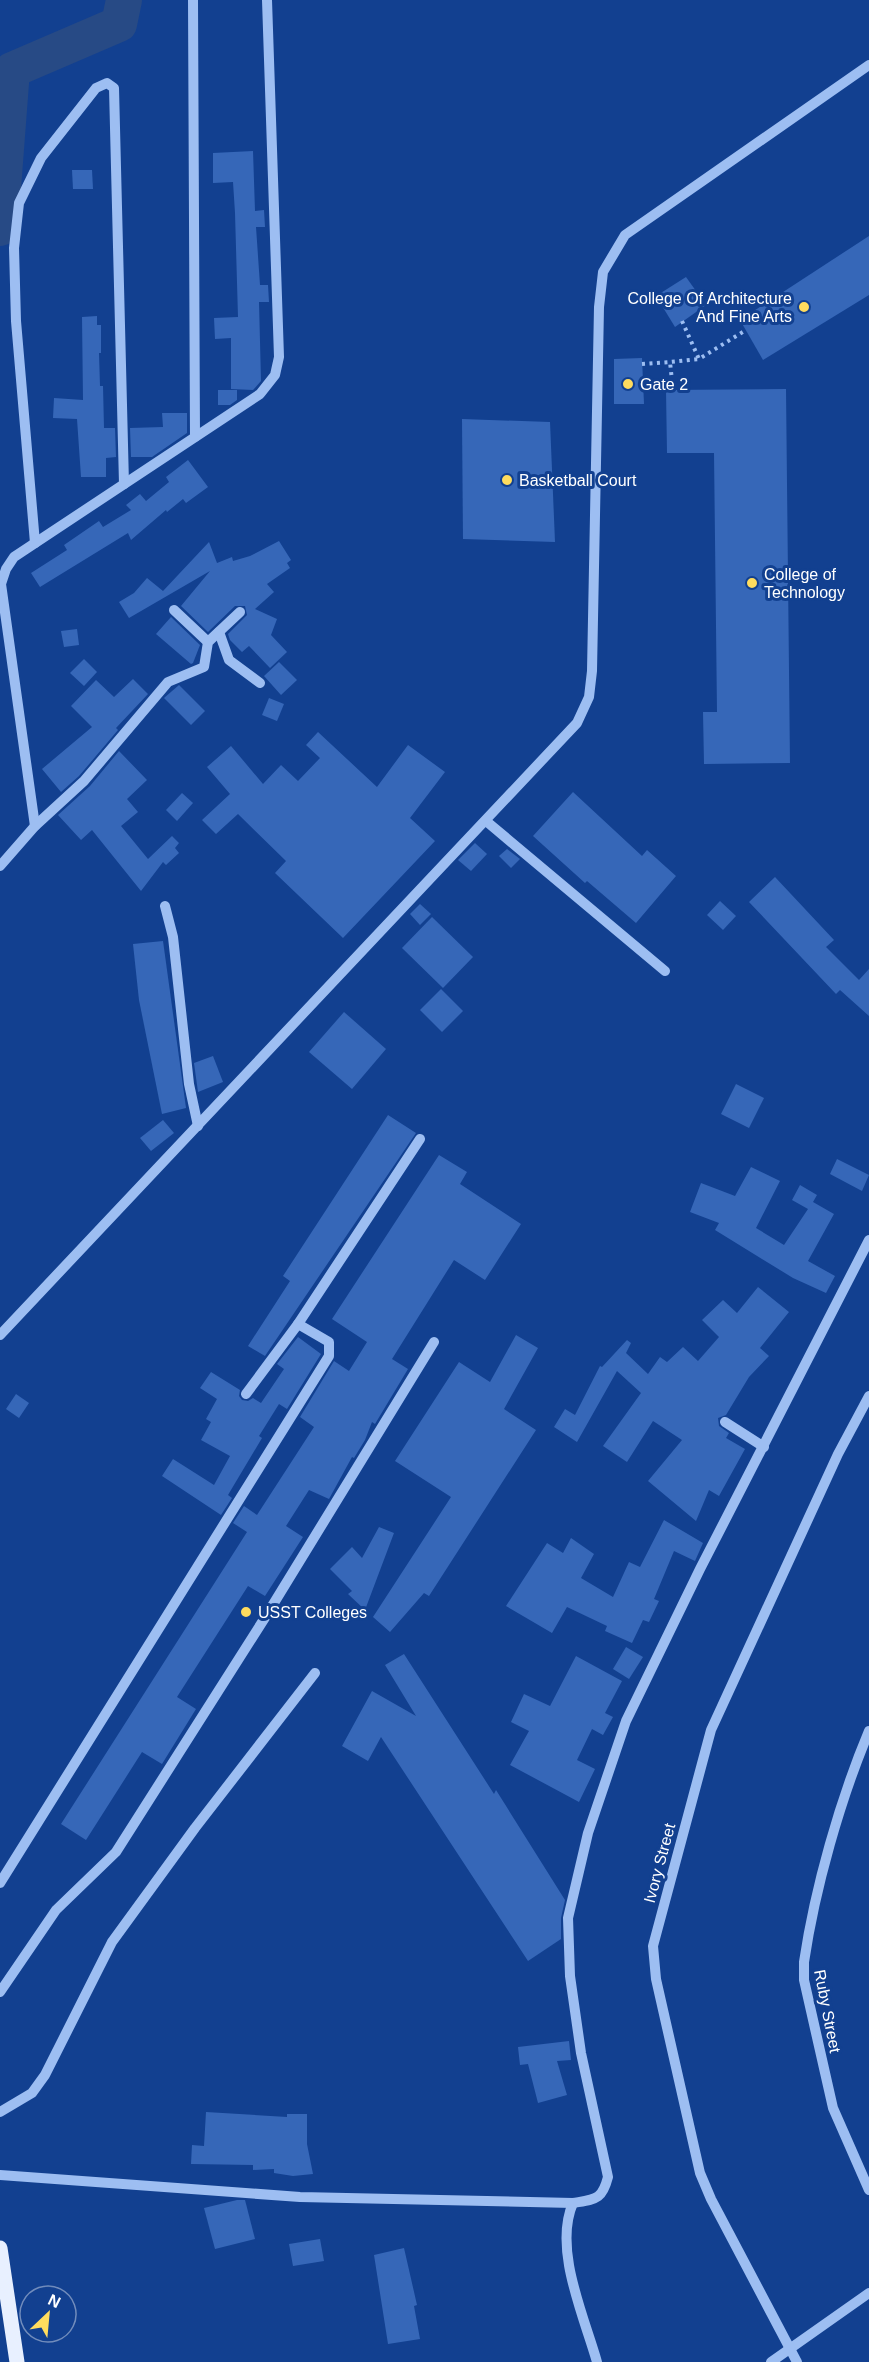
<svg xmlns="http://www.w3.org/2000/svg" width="869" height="2362" viewBox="0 0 869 2362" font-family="Arial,sans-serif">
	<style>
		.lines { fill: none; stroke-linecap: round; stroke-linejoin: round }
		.river { stroke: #274a85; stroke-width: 36 }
		.building { fill: #3667b8 }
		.path { stroke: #9dbef2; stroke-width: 4; stroke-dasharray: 3 4.5; stroke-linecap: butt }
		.minor { stroke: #9dbef2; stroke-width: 10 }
		.major { stroke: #e8f0ff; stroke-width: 15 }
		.poi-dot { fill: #ffdc5e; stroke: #124090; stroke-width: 2 }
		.labels { text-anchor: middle; stroke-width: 6; stroke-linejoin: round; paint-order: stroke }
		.poi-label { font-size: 16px; fill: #fff; stroke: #124090; text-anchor: start }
		.street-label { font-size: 16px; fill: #fff; stroke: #124090 }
	</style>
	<rect width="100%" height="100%" fill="#124090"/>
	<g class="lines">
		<path class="river" d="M0,228L12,70L119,24L124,0"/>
	</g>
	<g class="building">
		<path d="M253,151L255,211L264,210L265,227H256L260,285H268L269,302H259L261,381L253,390L231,389V338L215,339L214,318L238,317L235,213L233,182L213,183V153Z"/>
		<path d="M72,170H92L93,189H73Z"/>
		<path d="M869,236V295L763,360L740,320Z"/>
		<path d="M686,277L706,305L675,327L656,296Z"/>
		<path d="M97,316V325H101V353H99L100,386H103L104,428H115L116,457L106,458V477H81L77,419L53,418L54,398L83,400L82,317Z"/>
		<path d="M642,358L644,404H614V359Z"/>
		<path d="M786,389L790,763L704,764L703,712H717L714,453H667L666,390Z"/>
		<path d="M218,390H237V400L230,405H218Z"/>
		<path d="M162,413H187V433L152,457H131L130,428L163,427Z"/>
		<path d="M462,419L550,422L555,542L463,539Z"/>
		<path d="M188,460L208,487L186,503L183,499L167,512L166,510L131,540L128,533L40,587L31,573L67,550L64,545L99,521L103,527L131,510L126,505L140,494L146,501L169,482L166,477Z"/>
		<path d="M279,541L291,560L287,563L290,568L267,584L274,592L255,609L277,619L271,635L287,652L270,668L249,646L242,652L230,640L228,634L247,615L245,606H235L208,632L181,606L210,571L129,618L119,602L134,593L147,578L163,591L209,542L217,563L232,557L233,561L250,556Z"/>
		<path d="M171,617L200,645L193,663L191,664L156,634Z"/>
		<path d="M77,629L79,645L64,647L61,631Z"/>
		<path d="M84,659L97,672L84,686L70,673Z"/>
		<path d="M279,662L297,680L281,695L264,676Z"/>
		<path d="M133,679L148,694L116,728L118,730L79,776L61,792L42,769L92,727L71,706L96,680L114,697Z"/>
		<path d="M179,685L205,711L191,725L164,698Z"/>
		<path d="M269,698L284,704L277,721L262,715Z"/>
		<path d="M318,732L377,787L408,745L445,772L410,818L435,841L343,938L275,873L286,861L238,814L216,834L202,820L230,794L207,767L231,746L263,784L281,765L298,781L320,758L306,745Z"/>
		<path d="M119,751L147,780L127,799L138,812L121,826L148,859L172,836L179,843L175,848L179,853L166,865L163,862L141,891L92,830L81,840L58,815L90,786Z"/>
		<path d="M573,792L642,856L647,850L676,876L636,923L587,881L585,883L533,836Z"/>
		<path d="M182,793L193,803L177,821L166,810Z"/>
		<path d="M475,843L487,854L471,871L458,860Z"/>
		<path d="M507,849L520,859L511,868L499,856Z"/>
		<path d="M775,877L834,940L826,947L859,980L869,969V1016L840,990L836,994L749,902Z"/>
		<path d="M720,901L736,916L723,930L707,915Z"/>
		<path d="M420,904L431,914L420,925L410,914Z"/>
		<path d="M432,917L473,957L443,988L402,948Z"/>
		<path d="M163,941L186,1108L162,1114L139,1000L133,944Z"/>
		<path d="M441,989L463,1011L442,1032L420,1010Z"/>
		<path d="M344,1012L386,1049L352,1089L309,1052Z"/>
		<path d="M213,1056L223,1082L198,1092L194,1063Z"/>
		<path d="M736,1084L764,1098L749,1128L721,1114Z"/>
		<path d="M388,1115L416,1133L265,1356L248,1346L290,1281L283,1276Z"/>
		<path d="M163,1120L174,1133L151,1151L140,1138Z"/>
		<path d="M439,1155L467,1172L460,1184L521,1224L485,1280L454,1260L392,1359L408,1369L375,1424L372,1422L365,1440L354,1458L352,1457L329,1499L309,1490L286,1526L303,1537L265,1596L248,1586L177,1697L196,1709L162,1764L142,1752L86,1840L61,1824L247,1532L233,1523L244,1506L257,1515L314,1427L300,1417L334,1361L349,1371L367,1342L332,1319Z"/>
		<path d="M837,1159L869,1175L862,1191L830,1174Z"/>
		<path d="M751,1167L780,1181L756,1228L784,1245L808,1209L792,1200L800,1185L817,1195L813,1202L834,1214L808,1261L835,1276L826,1293L793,1278L715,1230L719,1223L690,1212L701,1183L735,1196Z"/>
		<path d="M758,1287L789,1312L760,1348L769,1356L749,1377L726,1415L718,1418L719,1426L729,1433L726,1438L745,1449L719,1496L709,1490L696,1521L648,1481L682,1440L653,1421L627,1462L603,1446L641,1393L617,1371L577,1442L554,1427L565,1409L575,1415L600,1366L602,1367L627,1340L631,1343L626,1353L648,1374L660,1357L667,1362L683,1347L698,1361L719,1337L702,1320L723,1300L737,1313Z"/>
		<path d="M516,1335L538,1348L504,1409L536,1430L429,1596L424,1593L390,1632L373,1617L451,1497L395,1461L459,1362L490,1382Z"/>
		<path d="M298,1337L321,1354L287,1409L279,1404L259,1436L262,1438L228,1495L232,1498L221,1515L162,1476L173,1459L214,1485L230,1456L201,1440L211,1422L206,1419L217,1399L200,1388L211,1372L240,1390L239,1396L242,1400L248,1401L253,1398L261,1403L284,1369L277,1364Z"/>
		<path d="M16,1394L29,1403L19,1418L6,1409Z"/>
		<path d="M664,1520L703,1543L695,1561L674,1551L654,1599L659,1601L649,1622L643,1620L632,1643L605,1631L607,1626L567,1607L552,1633L506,1606L547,1543L563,1553L571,1538L594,1554L581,1578L613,1597L629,1562L640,1567Z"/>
		<path d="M379,1527L394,1533L365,1610L348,1594L352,1591L330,1569L352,1547L362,1558Z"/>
		<path d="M626,1647L643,1657L629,1679L613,1669Z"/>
		<path d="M404,1654L494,1794L496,1790L565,1900L561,1918V1939L528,1961L381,1737L368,1761L342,1746L372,1691L416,1716L385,1665Z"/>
		<path d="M576,1656L622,1681L605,1713L613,1717L603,1735L592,1729L577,1760L595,1769L579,1802L510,1765L529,1731L511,1722L524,1694L550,1706Z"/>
		<path d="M569,2041L571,2060L557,2061L567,2095L538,2103L528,2064L520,2065L518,2047Z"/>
		<path d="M206,2112L287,2117V2114H307V2144L313,2174L293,2176L274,2173V2169L253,2170V2165L191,2164L192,2145L204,2146Z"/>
		<path d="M237,2200H245L255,2239L215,2249L204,2208Z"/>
		<path d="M320,2239L324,2261L293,2266L289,2244Z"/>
		<path d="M404,2248L417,2305L414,2306L420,2339L388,2344L374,2255Z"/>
	</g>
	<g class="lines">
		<g class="path">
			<path d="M682,321L699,359L746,330"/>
			<path d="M642,364L670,362"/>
			<path d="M673,390L670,362L699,359"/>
		</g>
		<g class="minor">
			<path d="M193,0L195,437"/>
			<path d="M35,543L16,321L14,248L19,203L41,158L96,88L107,83L114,88L124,484"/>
			<path d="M174,610L208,642"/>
			<path d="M219,632L229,660L260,683"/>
			<path d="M486,821L665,971"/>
			<path d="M35,826L1,584L6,569L14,557L260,394L275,375L279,357L267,0"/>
			<path d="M0,866L35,826L84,781L168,682L204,667L208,642L240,612"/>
			<path d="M165,906L173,937L189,1084L198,1126"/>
			<path d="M0,1335L577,723L589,697L592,671L599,307L603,272L625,235L869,65"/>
			<path d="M246,1394L298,1324L420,1139"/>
			<path d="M725,1422L764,1447"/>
			<path d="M869,1731C840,1800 815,1888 804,1962V1980L833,2108L869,2190"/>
			<path d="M0,1883L329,1356V1342L298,1324"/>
			<path d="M0,1992L56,1910L116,1852L266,1616L434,1342"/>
			<path d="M0,2112L32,2093L45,2075L112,1942L195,1828L315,1673"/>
			<path d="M0,2175L300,2197L573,2203C596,2199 602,2200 608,2177L581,2053L570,1976L568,1918L588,1833L626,1721L700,1569L869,1240"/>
			<path d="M573,2203C553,2249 584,2316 597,2362"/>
			<path d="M771,2362L869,2293"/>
			<path d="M797,2362L711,2199L700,2173L656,1979L653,1946L711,1730L838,1454L869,1396"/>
		</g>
		<path class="major" d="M0,2248L17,2362"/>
	</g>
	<g class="poi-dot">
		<circle cx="804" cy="307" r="6"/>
		<circle cx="628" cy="384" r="6"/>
		<circle cx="507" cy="480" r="6"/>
		<circle cx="752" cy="583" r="6"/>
		<circle cx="246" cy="1612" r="6"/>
	</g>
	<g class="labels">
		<g class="poi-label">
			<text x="792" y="304" text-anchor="end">College Of Architecture<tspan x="792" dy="18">And Fine Arts</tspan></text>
			<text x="640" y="390">Gate 2</text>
			<text x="519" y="486">Basketball Court</text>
			<text x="764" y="580">College of<tspan x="764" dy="18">Technology</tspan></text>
			<text x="258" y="1618">USST Colleges</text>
		</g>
		<g class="street-label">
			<text transform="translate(659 1863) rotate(-75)" y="6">Ivory Street</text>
			<text transform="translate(828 2011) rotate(79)" y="6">Ruby Street</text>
		</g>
	</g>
	<g transform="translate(48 2314) rotate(26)"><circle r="28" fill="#124090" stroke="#718cbc" stroke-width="1.5"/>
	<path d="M0-4.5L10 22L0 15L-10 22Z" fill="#ffdc5e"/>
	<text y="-9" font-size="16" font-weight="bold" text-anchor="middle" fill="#ffffff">N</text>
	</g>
</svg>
